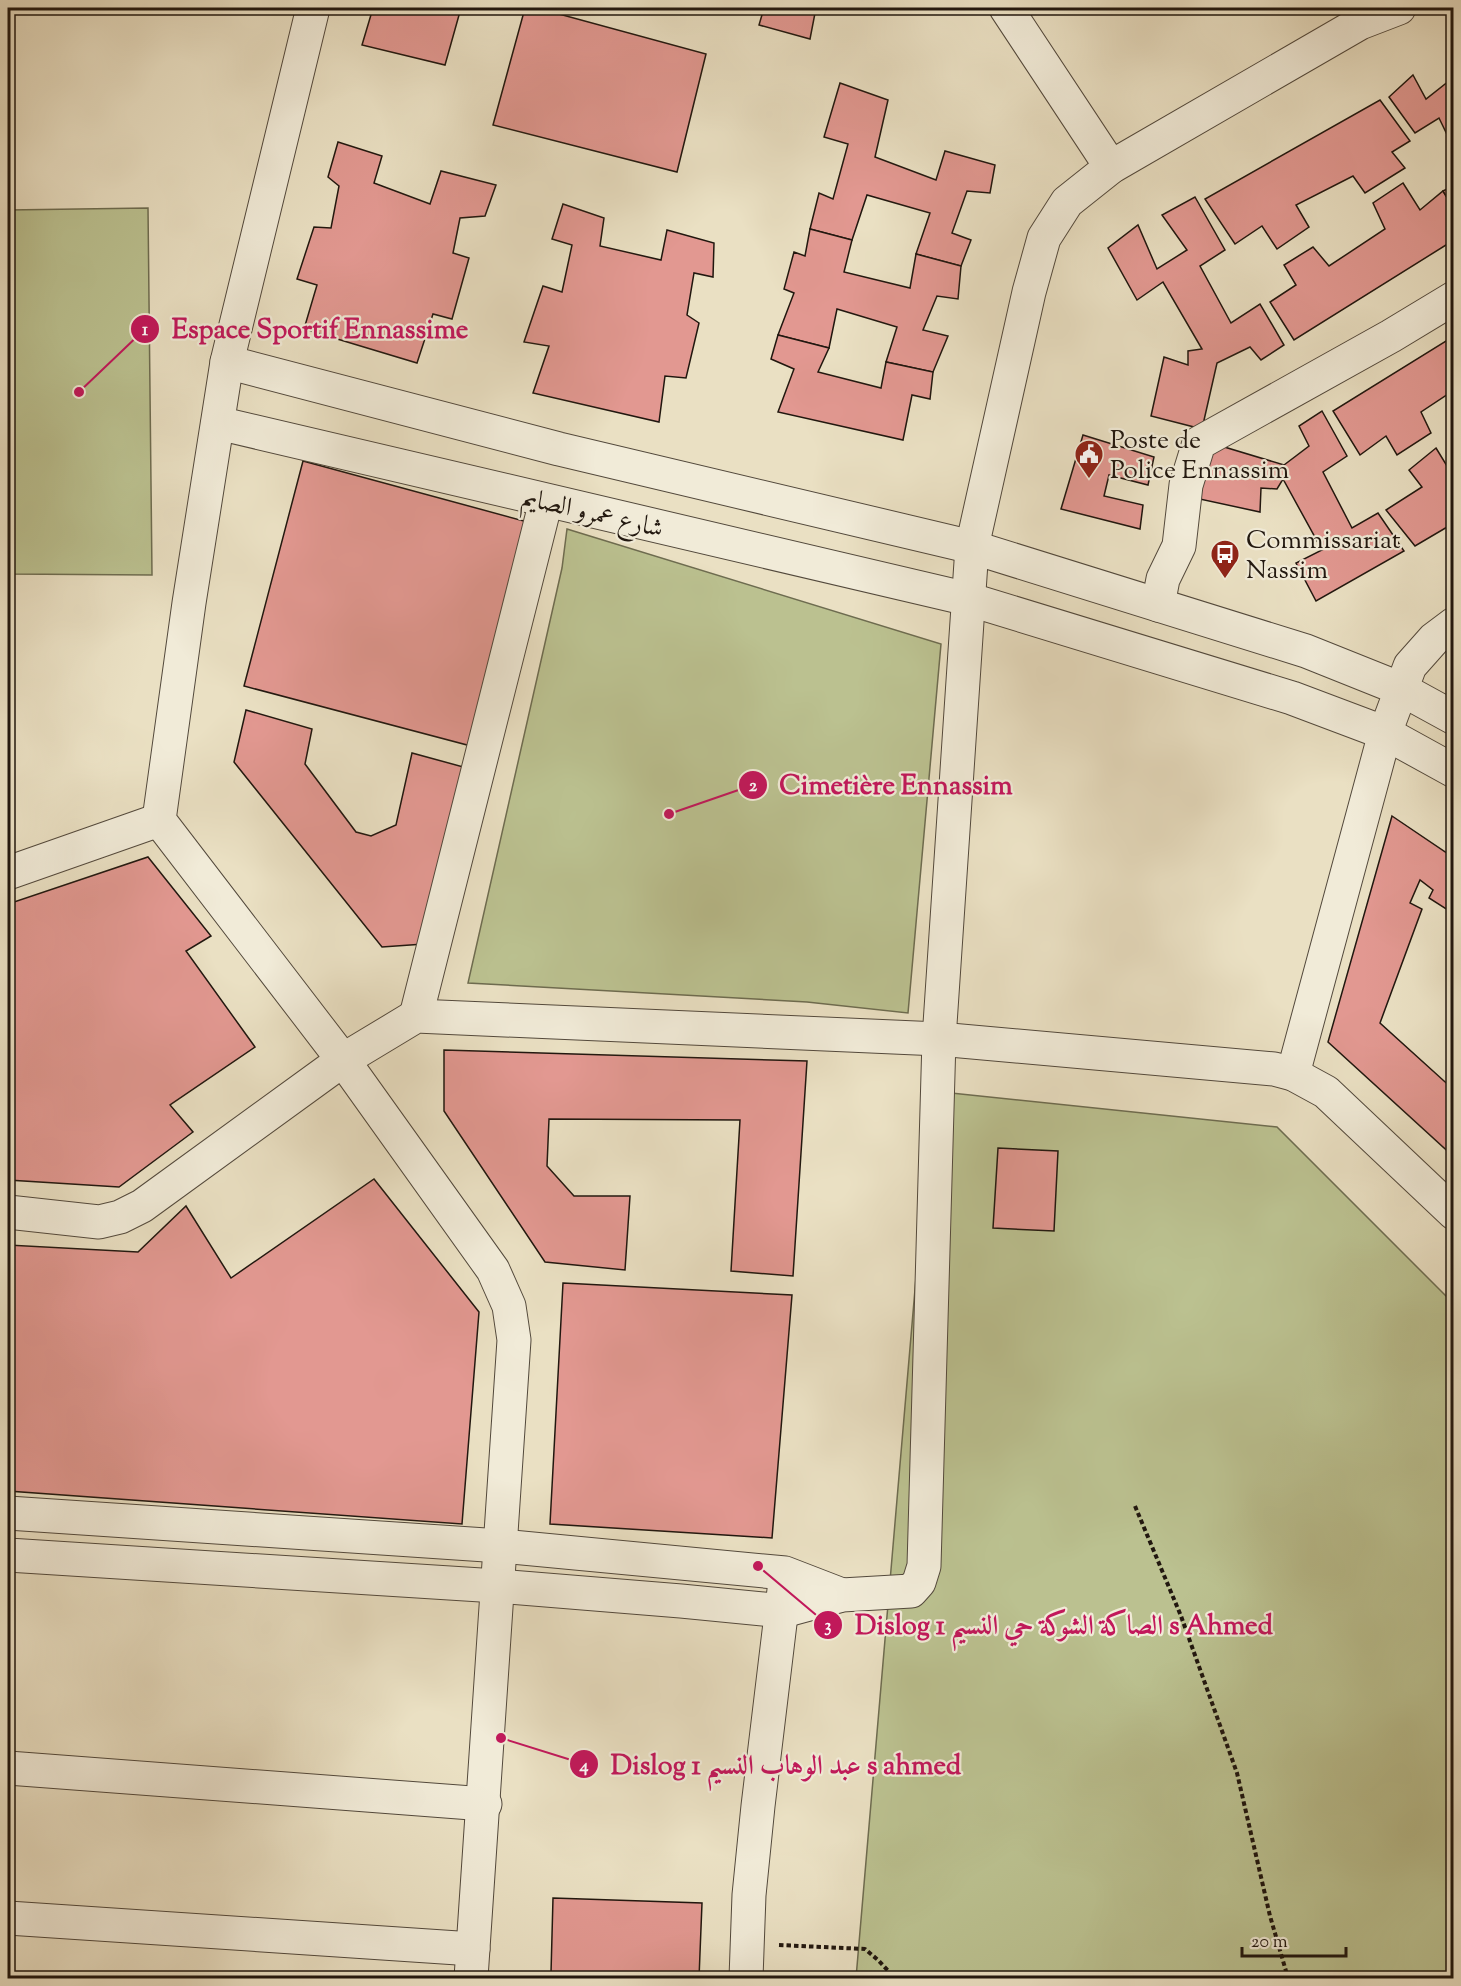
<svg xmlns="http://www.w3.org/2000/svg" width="1461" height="1986" viewBox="0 0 1461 1986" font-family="'Sorts Mill Goudy',Amiri,serif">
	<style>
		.green { fill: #bbc190; stroke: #6e6c50; stroke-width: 1.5 }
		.building { fill: #e29891; stroke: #21170f; stroke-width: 1.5 }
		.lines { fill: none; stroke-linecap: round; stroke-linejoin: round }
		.minor-casing { stroke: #53493c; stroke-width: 35 }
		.path { stroke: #21170f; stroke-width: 4; stroke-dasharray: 4.5 3; stroke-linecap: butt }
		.minor { stroke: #f1ebd8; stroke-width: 33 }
		.labels { text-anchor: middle; stroke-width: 4.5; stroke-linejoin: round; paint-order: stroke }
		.poi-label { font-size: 26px; fill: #21170f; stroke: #f1ebd8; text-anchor: start }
		.street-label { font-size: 26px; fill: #21170f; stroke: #f1ebd8 }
		.leader { fill: none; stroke: #c2185b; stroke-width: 2 }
		.callout-dot { fill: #c2185b; stroke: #f1ebd8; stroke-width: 2 }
		.mark-label { font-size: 18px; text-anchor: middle; font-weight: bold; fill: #fff }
		.callout-label { font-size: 27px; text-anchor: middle; font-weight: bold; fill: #c2185b; stroke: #f1ebd8; stroke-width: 4.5; stroke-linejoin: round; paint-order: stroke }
	</style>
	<rect width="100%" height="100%" fill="#eae0c3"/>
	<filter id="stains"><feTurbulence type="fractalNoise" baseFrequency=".00333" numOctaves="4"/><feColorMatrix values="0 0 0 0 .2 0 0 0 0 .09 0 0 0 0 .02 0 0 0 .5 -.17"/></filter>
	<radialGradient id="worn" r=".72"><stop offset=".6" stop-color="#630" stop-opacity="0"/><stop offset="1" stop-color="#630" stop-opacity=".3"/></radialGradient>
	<g class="green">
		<path d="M148,208L152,575L8,574V210Z"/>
		<path d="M567,529L941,644L908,1013L807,1002L468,983L562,568Z"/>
		<path d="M932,1091L1277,1127L1453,1303V1978H856Z"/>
	</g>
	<g class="building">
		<path d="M373,8H461L445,65L362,45Z"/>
		<path d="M525,8H537L706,54L677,172L493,125Z"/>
		<path d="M764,8H816L810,39L759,25Z"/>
		<path d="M1413,75L1426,99L1454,77V149L1439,118L1415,133L1389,97Z"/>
		<path d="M840,83L888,100L875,157L936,180L945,151L995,165L990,193L967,191L952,233L971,240L961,266L916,254L930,213L867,195L852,240L810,229L819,193L833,199L848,144L824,137Z"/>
		<path d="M1380,100L1410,141L1392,152L1405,168L1365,193L1353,176L1296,205L1309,227L1277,249L1262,226L1235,244L1205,199Z"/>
		<path d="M338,142L382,156L374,183L430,204L441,171L496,185L485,216L460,218L453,253L469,258L452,319L433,314L417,363L304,329L317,285L297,279L314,227L331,228L339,186L328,177Z"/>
		<path d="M1403,183L1420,210L1443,191L1454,209V240L1294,340L1270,302L1296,285L1284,265L1313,247L1329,266L1385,229L1373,203Z"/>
		<path d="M1454,185V209L1443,191Z"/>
		<path d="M1195,197L1225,250L1200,266L1231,323L1260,304L1284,345L1261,360L1250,347L1217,363L1202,429L1151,416L1164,357L1188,365V351L1202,349L1163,282L1137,300L1108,248L1138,225L1157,269L1187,250L1162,215Z"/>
		<path d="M563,204L604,218L600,246L661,260L667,230L714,243L713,277L694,273L687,315L699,323L686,378L665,376L659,422L533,393L549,346L524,342L543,286L562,292L572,245L552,239Z"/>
		<path d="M810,229L852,240L844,272L910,288L916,254L961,266L958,299L937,296L923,330L948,336L933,372L886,362L897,327L837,309L829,348L778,335L794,293L784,289L794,252L805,256Z"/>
		<path d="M778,335L829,348L818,372L881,388L886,362L933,372L930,399L912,395L903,440L778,412L794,369L771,359Z"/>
		<path d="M1454,336V390L1421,412L1431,433L1397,455L1386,436L1360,455L1333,411Z"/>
		<path d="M1322,411L1347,456L1323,472L1352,528L1378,513L1404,551L1316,601L1296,563L1322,550L1283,479L1277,489L1261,488L1260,512L1195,498L1211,443L1284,465L1309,446L1299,426Z"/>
		<path d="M1083,435L1154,457L1148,485L1109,475L1104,496L1143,505L1140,529L1061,509Z"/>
		<path d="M1436,448L1450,471L1454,468V523L1415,546L1386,510L1422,487L1409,470Z"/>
		<path d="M303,461L535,524L471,746L244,686Z"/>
		<path d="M246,710L312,729L305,764L356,832L371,836L396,825L412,753L467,768L424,944L382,947L234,762Z"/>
		<path d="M1392,816L1454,858V914L1429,898L1433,890L1420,880L1410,903L1422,909L1380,1023L1454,1090V1157L1328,1042Z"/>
		<path d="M148,857L211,936L186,951L255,1047L170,1105L193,1132L119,1187L8,1180V904Z"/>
		<path d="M444,1050L807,1061L793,1276L731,1271L740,1120L549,1119L547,1166L574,1196H630L625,1270L545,1262L444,1111Z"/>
		<path d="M998,1148L1058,1151L1054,1231L993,1228Z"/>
		<path d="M374,1179L479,1312L462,1524L8,1491V1245L138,1252L186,1206L231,1278Z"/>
		<path d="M563,1283L792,1295L772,1538L550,1524Z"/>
		<path d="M553,1898L702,1903L699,1978L551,1973Z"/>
	</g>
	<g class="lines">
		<g class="minor-casing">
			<g id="minor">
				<path d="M313,8L227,362L189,603L159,820L343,1060L493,1270L509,1306L514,1340C500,1553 487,1766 471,1978"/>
				<path d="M1006,8L1111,167"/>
				<path d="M227,362L559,449L972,547L1306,651L1401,689L1454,718"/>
				<path d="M218,423L968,599L1292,698L1385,733L1454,771"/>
				<path d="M1158,605L1163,579L1179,546L1186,485L1199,443L1391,336L1454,298"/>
				<path d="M8,873L159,820"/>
				<path d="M416,1016L546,501"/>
				<path d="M1293,1074L1385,733L1410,666L1434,639L1454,624"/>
				<path d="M8,1212L99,1222L120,1217L142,1206L343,1060L416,1016L939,1039L1274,1069L1293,1074L1326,1092L1454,1213"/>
				<path d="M8,1513L501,1546L785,1573L842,1595"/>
				<path d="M8,1555L497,1586L681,1601L783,1611L842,1595L911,1591L919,1582L924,1566L939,1039L972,547L1029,292L1044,238L1067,202L1111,167L1360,23L1399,8"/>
				<path d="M8,1768L485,1804"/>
				<path d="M8,1918L473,1949"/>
				<path d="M746,1978L749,1895L758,1806L784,1590"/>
			</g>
		</g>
		<g class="path">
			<path d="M1135,1506L1181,1616L1237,1773L1270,1916L1288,1978"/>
			<path d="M779,1945L865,1949L878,1960L895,1978"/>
		</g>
		<use href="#minor" class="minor"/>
	</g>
	<defs>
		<g id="civic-pin" transform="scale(1.5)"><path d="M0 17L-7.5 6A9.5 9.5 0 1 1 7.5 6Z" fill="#8f2418" stroke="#f1ebd8"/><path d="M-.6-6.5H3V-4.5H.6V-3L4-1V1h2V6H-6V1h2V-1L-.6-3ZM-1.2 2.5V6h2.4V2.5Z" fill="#fff"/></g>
		<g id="bus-pin" transform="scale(1.5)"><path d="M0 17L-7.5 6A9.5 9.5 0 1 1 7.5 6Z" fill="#8f2418" stroke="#f1ebd8"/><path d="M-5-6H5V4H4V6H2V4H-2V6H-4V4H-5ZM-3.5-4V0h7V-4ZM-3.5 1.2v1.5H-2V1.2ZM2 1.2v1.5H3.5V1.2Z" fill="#fff"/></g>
	</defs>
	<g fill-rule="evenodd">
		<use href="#civic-pin" x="1089" y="454"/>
		<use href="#bus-pin" x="1225" y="554"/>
	</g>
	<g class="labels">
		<g class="poi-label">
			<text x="1110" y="448">Poste de<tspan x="1110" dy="30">Police Ennassim</tspan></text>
			<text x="1246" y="548">Commissariat<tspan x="1246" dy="30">Nassim</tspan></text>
		</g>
		<g class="street-label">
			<text transform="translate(593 512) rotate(13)" y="9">شارع عمرو الصايم</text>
		</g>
	</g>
	<path class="leader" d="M79 392L145 329M669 814L753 785M758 1566L828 1625M501 1738L584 1764"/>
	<g class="callout-dot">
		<circle cx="79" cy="392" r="6"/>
		<circle cx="669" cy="814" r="6"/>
		<circle cx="758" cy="1566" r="6"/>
		<circle cx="501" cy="1738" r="6"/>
		<circle cx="145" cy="329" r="15"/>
		<circle cx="753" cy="785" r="15"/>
		<circle cx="828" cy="1625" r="15"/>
		<circle cx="584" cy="1764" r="15"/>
	</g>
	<g class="mark-label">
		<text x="145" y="335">1</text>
		<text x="753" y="791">2</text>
		<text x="828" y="1631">3</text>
		<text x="584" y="1771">4</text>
	</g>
	<g class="callout-label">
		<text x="320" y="338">Espace Sportif Ennassime</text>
		<text x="896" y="794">Cimetière Ennassim</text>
		<text x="1064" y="1634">Dislog الصاكة الشوكة حي النسيم 1 s Ahmed</text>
		<text x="786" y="1774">Dislog عبد الوهاب النسيم 1 s ahmed</text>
	</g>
	<rect width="1461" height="1986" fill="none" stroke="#eae0c3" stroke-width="30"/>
	<rect x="9" y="9" width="1443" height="1968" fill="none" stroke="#21170f" stroke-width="3"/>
	<rect x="15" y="15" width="1431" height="1956" fill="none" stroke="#21170f" stroke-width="1.5"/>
	<path d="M1242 1947v9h104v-9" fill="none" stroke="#21170f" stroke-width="3"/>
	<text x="1251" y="1947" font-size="18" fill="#21170f" stroke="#f1ebd8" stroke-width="4.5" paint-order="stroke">20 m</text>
	<rect width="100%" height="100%" filter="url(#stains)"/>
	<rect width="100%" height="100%" fill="url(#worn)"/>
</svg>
